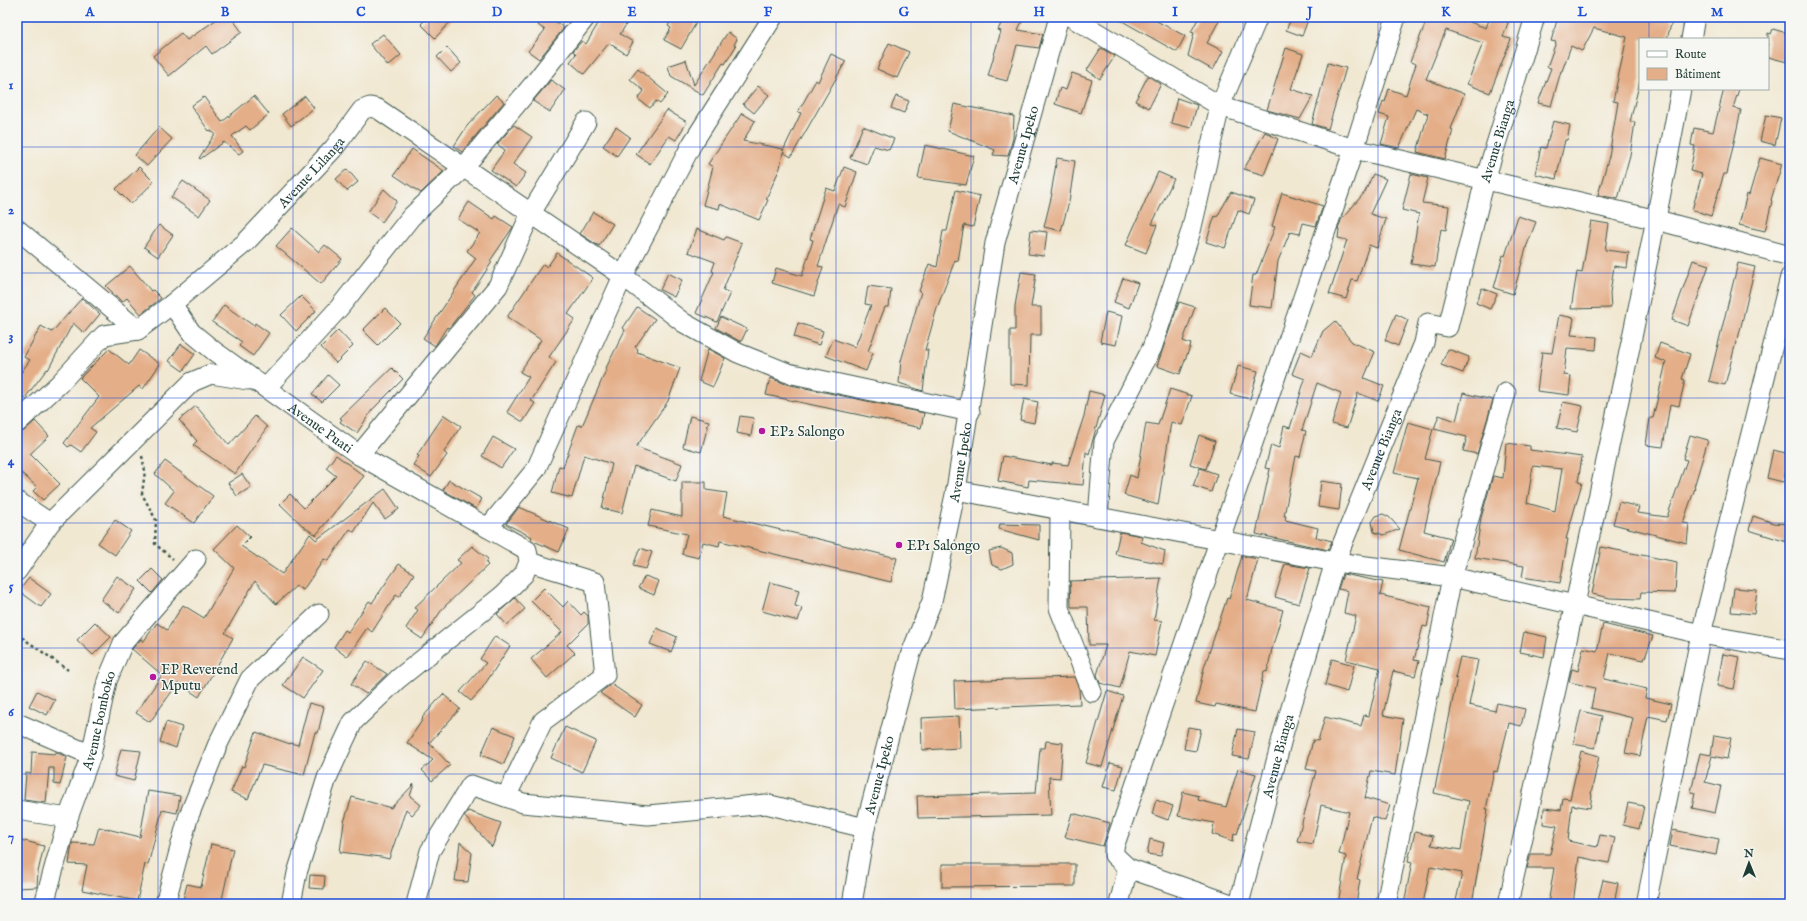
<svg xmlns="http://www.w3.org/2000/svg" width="1807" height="921" viewBox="0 0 1807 921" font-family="'IM FELL English',serif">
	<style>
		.building { fill: #e4ae88; fill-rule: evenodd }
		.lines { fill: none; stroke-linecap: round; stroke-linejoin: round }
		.minor-casing { stroke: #3e574c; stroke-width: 21 }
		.path { stroke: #3e574c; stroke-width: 2.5; stroke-dasharray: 3 3; stroke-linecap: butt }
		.minor { stroke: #fff; stroke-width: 19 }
		.grid { fill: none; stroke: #1d4ed8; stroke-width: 1; stroke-opacity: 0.55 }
		.poi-dot { fill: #b5179e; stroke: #f6f6f2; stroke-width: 1.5 }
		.labels { text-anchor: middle; stroke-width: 3; stroke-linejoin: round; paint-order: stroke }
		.street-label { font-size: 14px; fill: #1f3d34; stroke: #f6f6f2 }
		.poi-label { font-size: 14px; fill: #1f3d34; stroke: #f6f6f2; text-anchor: start }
		.neatline { fill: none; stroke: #1d4ed8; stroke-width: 1.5 }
		.grid-label { font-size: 13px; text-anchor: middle; font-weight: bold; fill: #1d4ed8 }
	</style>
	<rect width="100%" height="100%" fill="#f6f6f2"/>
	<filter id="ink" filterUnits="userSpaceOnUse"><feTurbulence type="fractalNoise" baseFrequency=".025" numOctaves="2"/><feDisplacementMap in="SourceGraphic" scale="8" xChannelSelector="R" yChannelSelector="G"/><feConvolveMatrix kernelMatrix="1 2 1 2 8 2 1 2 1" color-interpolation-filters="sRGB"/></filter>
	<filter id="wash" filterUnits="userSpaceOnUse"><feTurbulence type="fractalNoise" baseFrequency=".012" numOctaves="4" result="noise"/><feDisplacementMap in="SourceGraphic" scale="16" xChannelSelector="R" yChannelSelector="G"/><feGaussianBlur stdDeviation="0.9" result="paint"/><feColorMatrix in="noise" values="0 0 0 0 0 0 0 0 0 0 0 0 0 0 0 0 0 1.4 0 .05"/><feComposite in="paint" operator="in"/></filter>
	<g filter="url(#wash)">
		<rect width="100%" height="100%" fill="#f1e8d2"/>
		<g id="blocks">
			<g class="building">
				<path d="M220,17H231L242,32L212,54L206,46L169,76L153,56L181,33L187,40Z"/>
				<path d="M428,17H455L435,38L421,24Z"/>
				<path d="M544,17H550L564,28L539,59L528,51L545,30L538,25Z"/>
				<path d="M602,17H631L620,34L633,42L626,54L609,43L584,74L570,62L576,54L573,51L582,41L586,44Z"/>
				<path d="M673,17H687L696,23L681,49L664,40L671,28L668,26Z"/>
				<path d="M1004,17H1024L1018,30L1043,34L1039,48L1017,45L1007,81L988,76L1001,31L998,30Z"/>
				<path d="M1115,17H1149L1185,36L1177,52Z"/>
				<path d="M1199,17H1221L1207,43L1223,51L1213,70L1188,56L1194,33L1191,32Z"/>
				<path d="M1292,17H1309L1302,36L1286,30Z"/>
				<path d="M1416,17H1456L1486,28L1490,17H1510L1503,37L1511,39L1490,93L1467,84L1483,43L1446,30L1426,79L1464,94L1451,129L1453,130L1445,159L1417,152L1428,114L1416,109L1399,148L1381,144L1389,117L1379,114L1383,101L1385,102L1389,89L1406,95L1416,64L1410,62L1426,22L1416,19Z"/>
				<path d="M1558,17H1654L1672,21L1667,39H1640V81L1630,122H1635L1630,155L1618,199L1598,195L1609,156L1618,102L1613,101L1627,37L1594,28L1582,51L1571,46L1562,71H1561L1551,106L1538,103L1551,68L1547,67L1556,42L1551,41Z"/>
				<path d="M1773,29L1790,34V52L1787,62L1768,57V33L1771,34Z"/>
				<path d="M728,32L737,39L734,45L736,46L725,64L723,63L703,95L671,76L668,66L686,60L694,85Z"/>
				<path d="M383,34L401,55L388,66L370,44Z"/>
				<path d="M889,43L909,52L897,78L877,69Z"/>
				<path d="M447,47L461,63L451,72L437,57Z"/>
				<path d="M1101,48L1115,56L1100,79L1087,70Z"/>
				<path d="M1286,48L1303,54L1291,89L1313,96L1300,119L1267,110Z"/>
				<path d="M831,54L846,61L791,157L783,152L780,168L766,199L768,200L759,220L720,204L719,209L703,205L713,167L708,164L742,113L755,121L743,141L783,149V151L801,113L798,112L816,80L818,82Z"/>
				<path d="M1328,63L1346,68L1328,129L1312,124Z"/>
				<path d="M638,69L668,94L660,104L656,101L650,108L638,99L644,91L630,79Z"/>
				<path d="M1072,73L1092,80L1081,113L1055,104L1060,88L1066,90Z"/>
				<path d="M1148,76L1161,84L1149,108L1135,101Z"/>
				<path d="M551,80L565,90L550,112L533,101Z"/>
				<path d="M758,86L769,95L754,113L743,104Z"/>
				<path d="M1724,89H1739L1733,108L1741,110L1727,174H1724L1711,216L1692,210L1702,174L1690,171L1695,146L1691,145L1694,128L1713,132Z"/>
				<path d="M496,95L504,102L462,152L454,146L467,126Z"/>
				<path d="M254,96L269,114L250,130L246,126L232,136L243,151L239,154L224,142L200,159L199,158L215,134L210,130L209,131L191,106L204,97L222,122Z"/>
				<path d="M305,96L314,108L291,126L282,114Z"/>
				<path d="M896,96L909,101L904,113L891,108Z"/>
				<path d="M1177,98L1197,105L1191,128L1171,123Z"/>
				<path d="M954,104L1014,116L1013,138L1008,156L993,155L995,150L948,131Z"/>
				<path d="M667,110L687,122L676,140L669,136L650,164L636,154Z"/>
				<path d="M1766,115L1781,118L1775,145L1760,141Z"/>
				<path d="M1553,121L1570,125L1567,140H1565L1556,179L1535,174L1541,147L1546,148Z"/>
				<path d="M514,125L532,137L513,164L526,173L516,187L491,170L505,150L497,144Z"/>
				<path d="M863,126L894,139L889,150L874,146L867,164L850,158Z"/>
				<path d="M159,127L172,139L147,166L135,155Z"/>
				<path d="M616,127L630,137L617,156L603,146Z"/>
				<path d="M1265,132L1278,139L1264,175L1244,169Z"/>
				<path d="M925,145L974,156L966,185L918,178Z"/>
				<path d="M412,149L444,171L421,193L394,175Z"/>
				<path d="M1057,158L1075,161L1069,202L1061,231L1044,227L1052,194H1051Z"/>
				<path d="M1760,158L1782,164L1771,200L1772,201L1765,231L1739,225L1747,194L1749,195Z"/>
				<path d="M139,167L154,182L131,204L116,189Z"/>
				<path d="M844,167L857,172L845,207L838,204L818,266L823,267L814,296L772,283L776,268L802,276L813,240L810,239L826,188L835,191Z"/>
				<path d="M347,169L358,182L347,191L336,179Z"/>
				<path d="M1158,172L1174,179L1152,224L1157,225L1146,253L1126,245Z"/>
				<path d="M1373,174L1386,179L1370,214L1386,219L1377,248L1369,245L1357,281L1352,280L1346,299L1329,294L1347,240L1338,238L1339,230H1338L1341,220L1365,192Z"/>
				<path d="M1411,174L1428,178L1422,203L1449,206L1446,230L1441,229L1435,267L1411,264L1419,213V214L1402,210Z"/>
				<path d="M183,181L210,200L199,216L171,197Z"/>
				<path d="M384,189L397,201L382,222L368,212Z"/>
				<path d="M956,190L980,196L973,227L964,225L958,261L955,260L937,308L925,350H928L923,391L899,383L901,361L921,292L919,291L929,264L937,267L943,231H947Z"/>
				<path d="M1231,192L1254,200L1249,214L1238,210L1225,248L1206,242L1215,216L1217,217Z"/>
				<path d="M1282,193L1323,206L1316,226L1303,223L1300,234L1290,232L1278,261L1272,308L1249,305L1253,275H1256L1275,227L1272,226Z"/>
				<path d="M469,202L494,219L496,216L513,227L490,261L492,262L472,292L475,295L449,328L447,327L435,346L423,338L476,258L467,251L480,233L458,219Z"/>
				<path d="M593,212L613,224L599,246L580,234Z"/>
				<path d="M1518,216L1536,222L1527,245L1513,294L1494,288L1503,255L1505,256Z"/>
				<path d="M1591,221L1609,224L1605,250L1629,253L1627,268L1614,266L1610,293L1611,308L1571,309L1577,272L1582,273Z"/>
				<path d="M159,225L173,235L158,257L144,247Z"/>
				<path d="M292,228L319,252L325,245L342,259L321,284L276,246Z"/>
				<path d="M697,229L724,240L726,237L742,243L723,290L730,293L717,322L696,313L714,272L712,271L715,262L688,252Z"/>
				<path d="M1031,230L1047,232L1044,256L1028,254Z"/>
				<path d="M557,253L593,278L568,314L575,319L549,357L556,362L531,401L535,403L523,422L507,412L529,377L520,372L541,340L507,317L543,264L547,267Z"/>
				<path d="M1693,260L1709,265L1688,326L1672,320Z"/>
				<path d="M1738,263L1755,267L1738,339L1737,338L1725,385L1709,381Z"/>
				<path d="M130,266L151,291L153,290L161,298L141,314L127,298L122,302L106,286Z"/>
				<path d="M1021,272L1036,274L1031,307H1041V335H1030L1029,385L1010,384V330H1015V306Z"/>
				<path d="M668,273L682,280L674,297L660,290Z"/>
				<path d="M1123,278L1138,283L1129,308L1114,302Z"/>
				<path d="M868,286L891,289L889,307H885L868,351L873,353L866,371L826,356L833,339L855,347L871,305L865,304Z"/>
				<path d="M1482,288L1497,294L1490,309L1476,303Z"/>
				<path d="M301,296L316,311L296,331L281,315Z"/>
				<path d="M82,298L100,314L84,333L73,323L48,370L47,369L25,398L17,392V378L30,360L24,357L41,326L52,332Z"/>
				<path d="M1179,302L1195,307L1183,341L1191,344L1180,374L1157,366Z"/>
				<path d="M224,305L254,326L255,323L269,333L253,356L239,346L242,342L212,322Z"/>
				<path d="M637,307L655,319L635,347L638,349L637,352L680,368L668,401L636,447L682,464L676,481L634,466L622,513L602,508L612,464L584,455L572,498L552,493L559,466L563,467L578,425L582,426L607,368H606L625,330L623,328Z"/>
				<path d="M385,308L400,323L378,345L363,330Z"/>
				<path d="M1106,312L1122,316L1116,345L1100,342Z"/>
				<path d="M1396,314L1408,320L1398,346L1385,340Z"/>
				<path d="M1559,315L1574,318L1571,335L1597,337L1596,350L1567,348L1564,375L1571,376L1569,395L1537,391L1542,352L1552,353Z"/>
				<path d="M721,317L747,329L741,342L716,328Z"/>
				<path d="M1335,321L1352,342L1375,352L1364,378L1384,386L1378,401L1358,393L1347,428L1332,424L1341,393L1317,383L1302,430L1306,431L1300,457L1296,456L1284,516H1286L1285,520L1318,528L1316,537L1332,541L1328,550L1256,534L1270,469L1265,468L1271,445L1279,448L1284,426L1290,428L1305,379L1292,374L1301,351L1312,356L1323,331Z"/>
				<path d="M798,323L823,331L819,345L794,337Z"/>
				<path d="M338,330L353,346L336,363L321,347Z"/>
				<path d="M1660,343L1690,354L1682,379L1685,380L1679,406L1670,404L1663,447L1646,445L1650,418H1653L1666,362L1655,358Z"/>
				<path d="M181,344L195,354L183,371L169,361Z"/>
				<path d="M109,349L129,365L139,350L160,364L143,389L139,386L90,428L96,432L81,452L71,445L68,447L64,443L99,397L80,378Z"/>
				<path d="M708,349L725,358L713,387L699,381Z"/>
				<path d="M1448,349L1469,357L1463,373L1441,365Z"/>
				<path d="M1238,366L1258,371L1250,399L1230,394Z"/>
				<path d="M392,368L403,379L372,410L357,433L340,422L342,419L340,418Z"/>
				<path d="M328,375L339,385L322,402L312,394Z"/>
				<path d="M770,378L786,384L924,413L921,428L766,395Z"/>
				<path d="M1170,389L1192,396L1182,425L1171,422L1158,505L1124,495L1130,475L1137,478L1146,423L1158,425Z"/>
				<path d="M1089,391L1105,395L1089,454L1086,452L1083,485L1029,480L1028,487L998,481L1003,456L1052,465V463L1068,465L1084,416Z"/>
				<path d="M1463,393L1493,400L1477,454L1463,451L1467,437L1434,429L1439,415L1456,421Z"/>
				<path d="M1024,399L1038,402L1034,423L1020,420Z"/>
				<path d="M1563,402L1583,406L1577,432L1557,428Z"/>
				<path d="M196,406L229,445L255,416L267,427L235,474L193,445L197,441L179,420Z"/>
				<path d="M444,415L461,426L444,452L447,455L431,477L413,465L419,456L417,455Z"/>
				<path d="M690,416L709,421L701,452L683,447Z"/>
				<path d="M740,416L754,418L751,436L737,433Z"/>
				<path d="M35,421L49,436L30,454L60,484L43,500L33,491L37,487L17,469V434L24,431Z"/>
				<path d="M1408,422L1433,429L1425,459L1440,462L1424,531L1451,538L1444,562L1399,550L1418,478L1394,473Z"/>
				<path d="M1199,435L1215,441L1206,469L1190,464Z"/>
				<path d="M1690,435L1708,440L1694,487L1695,488L1683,523L1689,524L1687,543L1613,524L1619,502L1639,507L1637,513L1667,517L1687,460L1683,459Z"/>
				<path d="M493,437L514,449L501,468L482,456Z"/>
				<path d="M1506,443L1530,446V450L1582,457L1578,482L1582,483L1566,539H1568L1560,583L1522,577L1524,566L1475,558L1481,518L1493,476L1503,478ZM1533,466L1562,469L1555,511L1527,503Z"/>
				<path d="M1773,450L1790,454L1783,482L1767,478Z"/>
				<path d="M336,455L364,476L316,535L304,527L280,504L290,494L304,508L336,476L326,468Z"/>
				<path d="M165,461L213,496L194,523L165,503L174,491L155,474Z"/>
				<path d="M1200,468L1217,474L1211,492L1193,486Z"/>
				<path d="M242,474L251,487L237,496L228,483Z"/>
				<path d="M449,480L482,499L476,509L443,490Z"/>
				<path d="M1321,481L1342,484L1339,510L1318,507Z"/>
				<path d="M682,482H706V490L727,493L723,516L897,558L891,582L720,541L719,546L703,542L699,558L682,554L687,534L648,526L652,510L682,517Z"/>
				<path d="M385,489L399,509L385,519L373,503L354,532L350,529L328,561L324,559L303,590L296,586L276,604L255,581L225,633L233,638L199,697L178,683L150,722L136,713L162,675L132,649L141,639L143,642L157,623L167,630L183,605L204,618L234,568L214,549L237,525L250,537L241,546L282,574L310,534L316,540Z"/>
				<path d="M519,507L569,529L559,552L531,540L532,537L506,524Z"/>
				<path d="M1383,514L1389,517L1400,529L1384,535L1374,532L1372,522L1376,516Z"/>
				<path d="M1753,516L1774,523L1790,524V543L1749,530Z"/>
				<path d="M115,520L131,531L115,555L98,543Z"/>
				<path d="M1000,524L1039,525V540L999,529Z"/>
				<path d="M1120,532L1142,536L1141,542L1165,551L1163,564L1115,554Z"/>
				<path d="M472,546L488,559L486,563L488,565L443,608L422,639L406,628L418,610L414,608L461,563L457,560Z"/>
				<path d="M1601,547L1677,562L1675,593L1641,592L1640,599L1610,598L1592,594Z"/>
				<path d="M640,548L652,552L646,569L633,566Z"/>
				<path d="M1001,548L1012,553L1013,564L1002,569L992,565L989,551Z"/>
				<path d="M1242,556L1258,559L1247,600L1283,610L1272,649L1267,672L1264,671L1255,712L1216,704L1215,707L1196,703L1204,668L1227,598L1229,599Z"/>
				<path d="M399,564L414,574L399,597L396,595L372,632L367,628L347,657L334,647L345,630L348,632L369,601L372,603Z"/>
				<path d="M1285,564L1310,568L1299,604L1275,597Z"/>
				<path d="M152,569L163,580L152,593L140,581Z"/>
				<path d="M1343,574L1383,582L1380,595L1431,607L1427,627L1423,626L1414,660L1419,661L1415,676L1393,671L1383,715L1403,719L1395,775L1371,771L1365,798L1390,805L1385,821L1372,817L1357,879L1360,880L1356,904H1338L1346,856L1339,854L1349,812L1321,805L1313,844L1297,841L1316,771L1306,769L1313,740L1318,741L1325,717L1361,726L1364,715L1369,716L1380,668L1346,660L1356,616L1344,613L1348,591L1338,589Z"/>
				<path d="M117,576L136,589L119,613L101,600Z"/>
				<path d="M645,576L659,581L654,595L638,588Z"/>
				<path d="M29,578L51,594L41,607L19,591Z"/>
				<path d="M1161,578L1154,620L1162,621L1155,656L1130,651L1120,688L1100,683L1097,675L1106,645H1089L1088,607H1071L1070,581Z"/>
				<path d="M770,582L799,590L795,606L802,608L798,621L762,611Z"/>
				<path d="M544,588L563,607L568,601L581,615L584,612L588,616V624L567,645L575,653L547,678L531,659L562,632L531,601Z"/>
				<path d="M1734,588L1757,590L1754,614L1731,612Z"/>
				<path d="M515,598L525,609L507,625L497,614Z"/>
				<path d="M95,622L111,637L93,655L77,640Z"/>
				<path d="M1603,624L1653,636L1644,660L1610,653L1604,679L1647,689L1645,698L1671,704L1667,720L1648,716L1640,756L1625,753L1633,718L1591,708L1595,688L1569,682L1572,669L1578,671L1583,648L1597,651Z"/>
				<path d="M657,628L677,637L671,652L650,644Z"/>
				<path d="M1524,632L1547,637L1544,657L1520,652Z"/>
				<path d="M495,636L510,646L481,690L471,701L460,692L486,663L480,659Z"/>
				<path d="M1723,654L1740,657L1734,689L1717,686Z"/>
				<path d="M303,657L323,670L303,698L283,685Z"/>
				<path d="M1460,657L1478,660L1469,705L1495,711L1497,703L1525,709L1521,726L1509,723L1497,772L1494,771L1486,809H1488L1472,904L1456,901L1462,873L1430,867L1423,904H1404L1412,862L1408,861L1415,832L1433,836L1431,845L1461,850L1469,801L1434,793L1457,678H1455Z"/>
				<path d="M1332,659L1354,665L1347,692L1325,685Z"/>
				<path d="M367,661L387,674L366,694L351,684Z"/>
				<path d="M1074,677L1079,689L1080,704L955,709L954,681Z"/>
				<path d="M611,684L642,705L635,717L600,693Z"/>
				<path d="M37,691L55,700L47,715L29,706Z"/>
				<path d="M1107,691L1123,696L1102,767L1086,763Z"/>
				<path d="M443,694L460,709L429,743L450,765L432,781L422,770L433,760L407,743L423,719L422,718Z"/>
				<path d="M309,703L324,707L318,733L315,732L304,775L262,765L248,799L231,792L242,766L244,767L256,732L290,744V743L298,745Z"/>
				<path d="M1581,711L1602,716L1595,748L1573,744Z"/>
				<path d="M959,716L960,748L922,750L921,718Z"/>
				<path d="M166,722L182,727L176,748L160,742Z"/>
				<path d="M493,727L515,736L504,764L481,755Z"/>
				<path d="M565,727L596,741L582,772L551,758Z"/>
				<path d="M1188,727L1201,729L1196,751L1184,749Z"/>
				<path d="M1238,729L1255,732L1249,759L1232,756Z"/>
				<path d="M1714,735L1731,738L1727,759L1712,756L1705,782L1721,786L1715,813L1692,808L1695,793L1691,792L1700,753L1711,755Z"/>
				<path d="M1046,741L1063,743L1060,778L1049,777L1051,815L918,818L917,796L1036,793L1040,748H1045Z"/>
				<path d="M121,749L141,751L134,781L114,776Z"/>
				<path d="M1581,751L1599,756L1591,794L1592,795L1590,808L1572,805L1568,841L1597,847L1600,835L1615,838L1609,863L1579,857L1573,904H1548L1554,868H1527L1531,854H1550L1557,826L1543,824L1544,808L1561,810L1563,798L1570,799Z"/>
				<path d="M32,752L55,754V752L67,757L60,785L54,784V768H49L46,803L24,800L26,773L31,774Z"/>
				<path d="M1110,763L1123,766L1116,790L1103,787Z"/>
				<path d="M1238,769L1256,774L1237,834L1234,833L1233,841L1212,834L1214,823L1178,816L1183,792L1199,796L1198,800L1226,807Z"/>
				<path d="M414,784L410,796L421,805L412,815L406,809L389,859L381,857L340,852L344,822L352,797L391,808Z"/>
				<path d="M148,791L180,796L177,813L162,810L148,865L145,864L137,901L82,890L87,865L69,864L72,843L94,844L99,827L140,837Z"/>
				<path d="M1156,800L1173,806L1168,820L1152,814Z"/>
				<path d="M1628,803L1644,806L1639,829L1623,825Z"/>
				<path d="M468,811L501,823L492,847L464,816Z"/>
				<path d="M1072,813L1110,823L1103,846L1065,837Z"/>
				<path d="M1673,830L1719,839L1716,855L1670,846Z"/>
				<path d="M17,839L44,846L38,872L37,887L17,888Z"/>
				<path d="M1150,839L1164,843L1161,856L1147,854Z"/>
				<path d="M460,842L472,853L468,882L455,881Z"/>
				<path d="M211,844L233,849L221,904H182L187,884L201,887Z"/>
				<path d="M942,864H1075V886L942,887Z"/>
				<path d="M310,875L325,876L324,889L309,888Z"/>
				<path d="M1603,880L1618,883L1614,904H1597Z"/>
			</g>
		</g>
	</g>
	<g filter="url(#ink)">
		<use href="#blocks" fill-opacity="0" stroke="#3e574c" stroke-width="1"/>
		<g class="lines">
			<g class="minor-casing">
				<g id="minor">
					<path d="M1071,17L1220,106L1354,149L1657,220L1790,256"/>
					<path d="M1691,39L1695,17"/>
					<path d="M17,229L138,330"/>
					<path id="s1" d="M172,304L191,332L214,351L359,455L527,550L529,562L524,574L503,595L398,679L353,722L327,778L297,873L291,904"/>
					<path d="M266,388L339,308L411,217L464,167L536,81L586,17"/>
					<path id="s2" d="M17,423L59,384L104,335L138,330L172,304L246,242L334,148L362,110L370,107L378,109L623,276L684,323L738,353L788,373L970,412"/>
					<path d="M359,455L498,286L531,213L586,122"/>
					<path d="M956,490L1335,562L1452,577L1701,634L1790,650"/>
					<path d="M17,501L50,523"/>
					<path d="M1060,509L1059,608L1092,692"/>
					<path d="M1098,517L1104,441L1152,348L1191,231L1220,106L1258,17"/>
					<path d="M488,528L536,469L623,276L692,144L773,17"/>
					<path d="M17,571L50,523L192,382L211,374L248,380"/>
					<path d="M17,723L91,755"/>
					<path d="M506,797L543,721L605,675L595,582L529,562"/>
					<path d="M17,810L68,818"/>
					<path id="s3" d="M44,904L68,818L91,755L107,681L123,643L196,559"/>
					<path d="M165,904L188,818L217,746L250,679L319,614"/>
					<path d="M416,904L430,851L471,785L523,803L648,815L766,804L865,828"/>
					<path id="s4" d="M852,904L865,828L910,656L932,601L956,490L995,243L1059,17"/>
					<path d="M1119,904L1128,868"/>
					<path d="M1231,904L1128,868L1114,855V847L1354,149L1396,17"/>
					<path id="s5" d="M1239,904L1284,731L1335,562L1424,343L1428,323L1448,327L1485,180L1535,17"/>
					<path d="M1386,904L1452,577L1506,393"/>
					<path d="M1508,904C1569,633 1630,362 1681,89"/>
					<path d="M1646,904L1701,634L1790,277"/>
				</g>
			</g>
			<g class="path">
				<path d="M142,456L145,471L142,494L156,520L155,544L173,559"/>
				<path d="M17,634L68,670"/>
			</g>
			<use href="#minor" class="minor"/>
		</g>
	</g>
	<path class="grid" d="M158,17V904M293,17V904M429,17V904M564,17V904M700,17V904M836,17V904M971,17V904M1107,17V904M1243,17V904M1378,17V904M1514,17V904M1649,17V39M1649,89V904M17,147H1790M17,273H1790M17,398H1790M17,523H1790M17,648H1790M17,774H1790"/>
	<g class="poi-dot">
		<circle cx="762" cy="431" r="4"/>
		<circle cx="899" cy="545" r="4"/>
		<circle cx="153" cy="677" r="4"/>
	</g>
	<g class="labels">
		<g class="street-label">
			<text dy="5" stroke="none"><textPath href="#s5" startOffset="825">Avenue Bianga</textPath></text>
			<text dy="5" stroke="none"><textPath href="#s4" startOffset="780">Avenue Ipeko</textPath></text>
			<text dy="5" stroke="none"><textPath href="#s2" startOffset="393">Avenue Lilanga</textPath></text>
			<text dy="5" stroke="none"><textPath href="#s1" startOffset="195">Avenue Puati</textPath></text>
			<text dy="5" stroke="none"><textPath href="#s5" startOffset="477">Avenue Bianga</textPath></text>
			<text dy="5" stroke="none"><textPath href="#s4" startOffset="456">Avenue Ipeko</textPath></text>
			<text dy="5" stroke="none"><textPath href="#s3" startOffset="192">Avenue bomboko</textPath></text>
			<text dy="5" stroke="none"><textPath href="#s5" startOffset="153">Avenue Bianga</textPath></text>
			<text dy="5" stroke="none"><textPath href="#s4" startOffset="132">Avenue Ipeko</textPath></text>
		</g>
		<g class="poi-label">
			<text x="770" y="436">EP2 Salongo</text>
			<text x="907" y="550">EP1 Salongo</text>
			<text x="161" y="674">EP Reverend<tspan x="161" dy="16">Mputu</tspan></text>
		</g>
	</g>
	<rect width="1807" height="921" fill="none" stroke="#f6f6f2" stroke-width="44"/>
	<rect x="1639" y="38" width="130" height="52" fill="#f6f6f2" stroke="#a0aca6"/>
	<rect x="1647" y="51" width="20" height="6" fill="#ffffff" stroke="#a0aca6"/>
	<text x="1675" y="58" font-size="12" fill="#1f3d34">Route</text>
	<rect x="1647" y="68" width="20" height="12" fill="#e4ae88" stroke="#a0aca6"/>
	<text x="1675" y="78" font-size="12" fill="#1f3d34">Bâtiment</text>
	<g transform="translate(1749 863) rotate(359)" stroke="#f6f6f2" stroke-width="3" paint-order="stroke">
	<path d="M0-3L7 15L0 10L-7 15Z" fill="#1f3d34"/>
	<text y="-6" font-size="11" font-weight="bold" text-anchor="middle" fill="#1f3d34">N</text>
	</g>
	<rect x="22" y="22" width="1763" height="877" class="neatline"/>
	<g class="grid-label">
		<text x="90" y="16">A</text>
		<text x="225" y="16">B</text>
		<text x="361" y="16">C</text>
		<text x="497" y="16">D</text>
		<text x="632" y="16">E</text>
		<text x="768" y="16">F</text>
		<text x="904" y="16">G</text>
		<text x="1039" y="16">H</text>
		<text x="1175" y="16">I</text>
		<text x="1310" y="16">J</text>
		<text x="1446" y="16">K</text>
		<text x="1582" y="16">L</text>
		<text x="1717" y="16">M</text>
		<text x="11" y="89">1</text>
		<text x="11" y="214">2</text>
		<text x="11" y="340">3</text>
		<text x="11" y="465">4</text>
		<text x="11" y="590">5</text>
		<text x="11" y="716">6</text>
		<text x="11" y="841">7</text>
	</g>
</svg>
